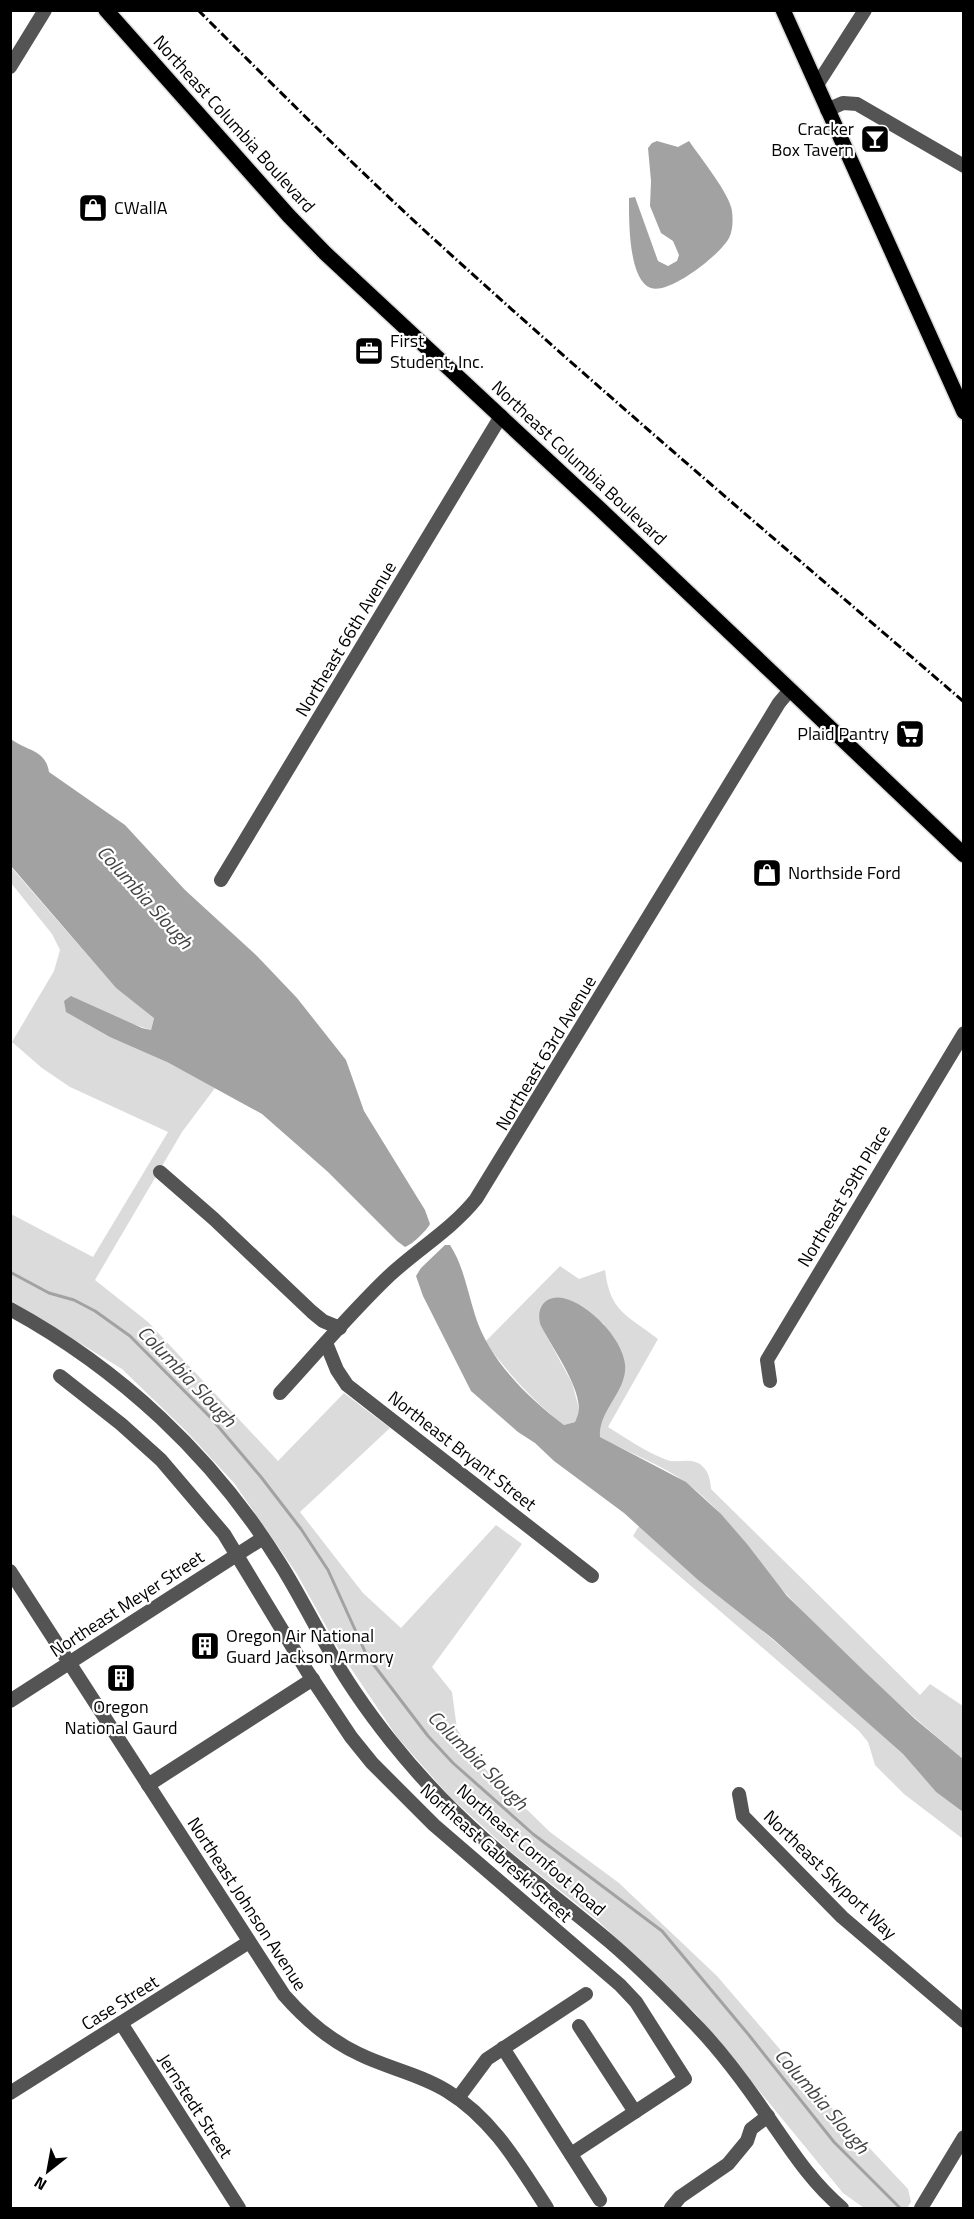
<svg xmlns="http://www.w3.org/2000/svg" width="974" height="2219" viewBox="0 0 974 2219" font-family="'Titillium Web',sans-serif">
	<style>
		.green { fill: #dbdbdb }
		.water { fill: #a2a2a2 }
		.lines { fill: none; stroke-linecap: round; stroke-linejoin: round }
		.stream { stroke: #a2a2a2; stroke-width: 3 }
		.major-casing { stroke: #dbdbdb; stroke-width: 18 }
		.minor { stroke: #545454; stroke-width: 14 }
		.major { stroke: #000; stroke-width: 15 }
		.rail { stroke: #000; stroke-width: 3; stroke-dasharray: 9 3 1.5 3; stroke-linecap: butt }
		.labels { text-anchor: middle; stroke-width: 4.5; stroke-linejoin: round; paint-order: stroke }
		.street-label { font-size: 18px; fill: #000; stroke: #fff }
		.poi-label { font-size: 18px; fill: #000; stroke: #fff; text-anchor: start }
		.water-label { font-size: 20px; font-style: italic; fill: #434343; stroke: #fff }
	</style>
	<rect width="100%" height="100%" fill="#fff"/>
	<g class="green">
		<path d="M10,866L116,988L154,1017L151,1030L126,1022L71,996L167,1062L215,1088L182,1132L95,1280L148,1322L278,1461L344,1393L390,1428L300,1512L363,1593L401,1628L496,1525L522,1544L432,1667L452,1692L457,1729L476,1760L550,1832L619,1883L717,1976L815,2090L908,2189L911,2202L907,2208H864L843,2193L697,2015L597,1920L511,1852L450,1797L397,1737L342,1655L297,1574L234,1483L186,1431L122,1369L11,1301V1214L93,1257L168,1132L70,1087L42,1068L12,1042L54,971L60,950L52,934L11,883Z"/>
		<path d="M560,1266L579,1279L605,1270C610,1312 627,1315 658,1339L608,1427C627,1439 646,1452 667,1460C678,1464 689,1457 700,1464C709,1471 710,1479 711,1489L920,1695L930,1684L963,1706V1759C902,1708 843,1655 789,1597C753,1560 729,1513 685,1482C659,1463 628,1453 600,1437L599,1425L607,1409L604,1324L566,1299L541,1326L572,1383L580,1412L575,1422L564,1425C532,1400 510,1375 485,1342Z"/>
		<path d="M639,1526L698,1580L738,1610L813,1674L903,1754L936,1792L963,1812V1839L904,1794L875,1765L868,1742L859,1731L633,1536Z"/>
	</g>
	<g class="water">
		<path d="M657,141L678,147L689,141C700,157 730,194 732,211C733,220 733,230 729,238C721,254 669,295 651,288C628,280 629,219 629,198L635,197L658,261L668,266L677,261L679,255L673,241L661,233L650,206L651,181L648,148L652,143Z"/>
		<path d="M10,738C26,752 45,748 49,772L125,825L185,890L257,956L297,998L346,1060L364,1111L425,1210L430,1224C426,1231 413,1244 405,1247L397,1241L328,1172L262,1114L167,1062L110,1037L66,1012L64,1001L71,996L142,1028L151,1030L154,1018L116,988L11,866Z"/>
		<path d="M445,1245H450C464,1267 467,1290 475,1315C489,1360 527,1397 564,1425L575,1422C577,1417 579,1413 579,1408C578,1383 553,1349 541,1326C535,1310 544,1294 563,1298C589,1304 622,1338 625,1364C628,1391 598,1410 600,1437L686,1482L721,1514L747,1544L787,1596L864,1671L915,1719L963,1759V1812L936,1792L903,1754L773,1639L698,1580L624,1513L554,1461L535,1443L518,1432L471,1391L423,1296L416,1276L421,1268Z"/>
	</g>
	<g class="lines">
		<path class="stream" d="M10,1272L49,1293L74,1300L95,1311L130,1336L211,1418L261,1477L301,1529L328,1570L367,1656L428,1736L453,1763L533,1834L662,1931L748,2034L834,2142L900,2208"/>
		<g class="major-casing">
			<g id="major">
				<path d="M106,10L289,216L325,253L601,510L964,855"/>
				<path d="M783,10L964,412"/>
			</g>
		</g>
		<g class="minor">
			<path d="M10,67L45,10"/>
			<path d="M817,85L865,10"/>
			<path d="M827,110L843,103L857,104L964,166"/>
			<path d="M221,880L501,416"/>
			<path d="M160,1172L214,1219L312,1312L323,1321L340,1328"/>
			<path d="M10,1309C120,1369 213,1456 279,1562C297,1590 311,1619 328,1648C346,1681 368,1712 391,1741C419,1776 451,1810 485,1840C525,1875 569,1907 610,1942C638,1966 665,1993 691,2020C720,2049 745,2083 768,2117C791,2150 811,2182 842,2208"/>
			<path d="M326,1343L337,1370L347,1385L592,1576"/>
			<path d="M60,1376L121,1424L161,1460L224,1534L307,1671L351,1737L372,1763L434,1825L620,1985L636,2002L685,2079L571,2154"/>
			<path d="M770,1381L767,1360L964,1033"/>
			<path d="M280,1393C316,1354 351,1312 390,1275C418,1249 452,1229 476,1199L779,703L790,690"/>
			<path d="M10,1571L284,1995C305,2019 329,2040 359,2054C387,2068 420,2074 447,2091C493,2119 519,2165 547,2208"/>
			<path d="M10,1701L263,1538"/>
			<path d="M148,1785L313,1679"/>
			<path d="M739,1794L743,1816L842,1917L964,2021"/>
			<path d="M121,2023L239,2208"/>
			<path d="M579,2026L635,2112"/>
			<path d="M503,2048L600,2200"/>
			<path d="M10,2093L249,1942"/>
			<path d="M458,2098L487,2059L586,1994"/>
			<path d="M671,2208L680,2197L728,2164L747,2141L751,2129L768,2116"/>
			<path d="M921,2208L964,2137"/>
		</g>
		<use href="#major" class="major"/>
		<path class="rail" d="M198,10C273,85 347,159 425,231C601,392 783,546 964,702"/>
	</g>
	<defs>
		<g id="bar-square" transform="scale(1.5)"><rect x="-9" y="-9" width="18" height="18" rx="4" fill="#000" stroke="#fff"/><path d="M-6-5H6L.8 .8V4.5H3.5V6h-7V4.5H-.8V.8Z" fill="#fff"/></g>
		<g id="shop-square" transform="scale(1.5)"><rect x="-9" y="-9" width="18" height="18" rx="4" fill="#000" stroke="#fff"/><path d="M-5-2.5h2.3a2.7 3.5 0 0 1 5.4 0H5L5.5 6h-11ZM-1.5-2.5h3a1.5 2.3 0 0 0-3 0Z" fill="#fff"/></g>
		<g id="office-square" transform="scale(1.5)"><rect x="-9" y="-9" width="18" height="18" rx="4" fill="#000" stroke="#fff"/><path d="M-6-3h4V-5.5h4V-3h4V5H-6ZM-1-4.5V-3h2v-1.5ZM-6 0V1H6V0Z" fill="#fff"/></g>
		<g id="supermarket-square" transform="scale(1.5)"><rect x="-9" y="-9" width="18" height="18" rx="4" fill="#000" stroke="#fff"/><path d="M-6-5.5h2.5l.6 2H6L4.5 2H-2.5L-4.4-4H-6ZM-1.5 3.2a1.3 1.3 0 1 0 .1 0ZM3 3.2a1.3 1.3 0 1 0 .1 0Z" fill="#fff"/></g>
		<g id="building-square" transform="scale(1.5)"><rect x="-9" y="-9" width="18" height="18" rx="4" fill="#000" stroke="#fff"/><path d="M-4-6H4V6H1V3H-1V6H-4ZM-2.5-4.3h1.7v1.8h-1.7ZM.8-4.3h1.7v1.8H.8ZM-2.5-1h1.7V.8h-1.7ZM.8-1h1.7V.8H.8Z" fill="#fff"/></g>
	</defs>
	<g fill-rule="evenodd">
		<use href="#bar-square" x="875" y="139"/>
		<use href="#shop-square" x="93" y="208"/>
		<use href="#office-square" x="369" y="351"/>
		<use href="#supermarket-square" x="910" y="734"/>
		<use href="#shop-square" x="767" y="873"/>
		<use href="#building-square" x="205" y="1646"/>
		<use href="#building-square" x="121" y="1678"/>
	</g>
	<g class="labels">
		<g class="street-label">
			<text transform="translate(234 124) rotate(48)" y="6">Northeast Columbia Boulevard</text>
			<text transform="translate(579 463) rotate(43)" y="6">Northeast Columbia Boulevard</text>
			<text transform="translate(346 639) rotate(-59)" y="6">Northeast 66th Avenue</text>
			<text transform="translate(546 1053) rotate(-59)" y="6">Northeast 63rd Avenue</text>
			<text transform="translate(844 1196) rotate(-59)" y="6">Northeast 59th Place</text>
			<text transform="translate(462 1451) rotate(38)" y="6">Northeast Bryant Street</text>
			<text transform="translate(127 1604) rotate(-33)" y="6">Northeast Meyer Street</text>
			<text transform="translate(531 1850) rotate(41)" y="6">Northeast Cornfoot Road</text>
			<text transform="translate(496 1853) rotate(42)" y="6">Northeast Gabreski Street</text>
			<text transform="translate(830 1875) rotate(44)" y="6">Northeast Skyport Way</text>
			<text transform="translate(247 1904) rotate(57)" y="6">Northeast Johnson Avenue</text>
			<text transform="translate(120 2003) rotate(-32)" y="6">Case Street</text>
			<text transform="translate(195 2106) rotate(57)" y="6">Jernstedt Street</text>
		</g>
		<g class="poi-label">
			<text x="854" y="135" text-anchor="end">Cracker<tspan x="854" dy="21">Box Tavern</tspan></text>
			<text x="114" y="214">CWallA</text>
			<text x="390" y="347">First<tspan x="390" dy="21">Student, Inc.</tspan></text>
			<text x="889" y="740" text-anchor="end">Plaid Pantry</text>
			<text x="788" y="879">Northside Ford</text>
			<text x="226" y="1642">Oregon Air National<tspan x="226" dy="21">Guard Jackson Armory</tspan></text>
			<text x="121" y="1713" text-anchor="middle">Oregon<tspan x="121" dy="21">National Gaurd</tspan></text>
		</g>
		<g class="water-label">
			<text transform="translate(145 897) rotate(48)" y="7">Columbia Slough</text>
			<text transform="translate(187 1376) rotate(46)" y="7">Columbia Slough</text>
			<text transform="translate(478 1760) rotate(45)" y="7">Columbia Slough</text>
			<text transform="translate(822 2101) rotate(49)" y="7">Columbia Slough</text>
		</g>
	</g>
	<rect width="974" height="2219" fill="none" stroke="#000000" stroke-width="24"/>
	<g transform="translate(48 2171) rotate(211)" stroke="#ffffff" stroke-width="4.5" paint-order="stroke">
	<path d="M0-4.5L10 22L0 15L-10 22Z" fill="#000000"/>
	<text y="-9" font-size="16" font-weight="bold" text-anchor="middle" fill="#000000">N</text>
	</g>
</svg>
